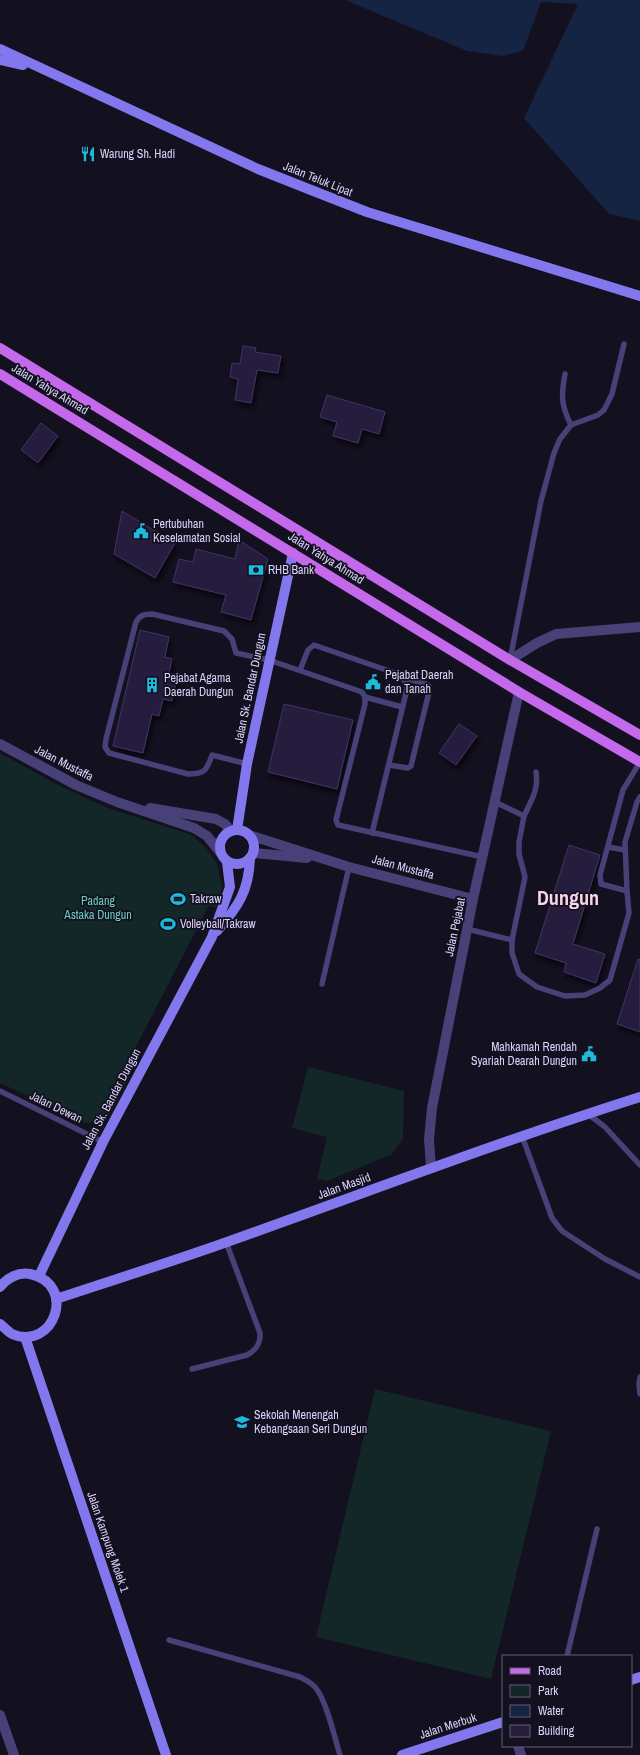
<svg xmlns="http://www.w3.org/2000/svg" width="640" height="1755" viewBox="0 0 640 1755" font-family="'Archivo Narrow',sans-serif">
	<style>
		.green { fill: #132728 }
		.water { fill: #152443 }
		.building { fill: #271e3d; stroke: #413366; filter: url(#shadow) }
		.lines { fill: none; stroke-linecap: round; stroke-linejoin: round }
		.lane { stroke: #474178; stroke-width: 5.5 }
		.street { stroke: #474178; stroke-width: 10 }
		.secondary { stroke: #8277ed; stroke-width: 10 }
		.primary { stroke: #c469eb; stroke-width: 10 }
		.labels { text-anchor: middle; stroke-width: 3.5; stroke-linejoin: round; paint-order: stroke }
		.poi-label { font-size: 12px; fill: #dad3f9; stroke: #13101f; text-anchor: start }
		.street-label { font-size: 12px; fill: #dad3f9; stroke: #13101f }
		.park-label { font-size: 12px; fill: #69cfbd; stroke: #13101f }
		.town-label { font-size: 20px; font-weight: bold; fill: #f9d5ea; stroke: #13101f }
	</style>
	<defs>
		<filter id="shadow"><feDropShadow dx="2.5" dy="4.5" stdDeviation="2" flood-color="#0009"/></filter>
	</defs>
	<rect width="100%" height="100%" fill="#13101f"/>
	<g class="green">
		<path d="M0,753L60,786L108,808L192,835L207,849L217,864L222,888L216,908L209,905L125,1068L132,1072L109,1116L90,1123H85L0,1083Z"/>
		<path d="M308,1067L404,1091L403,1139L392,1154L327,1181L317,1179L327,1137L292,1128Z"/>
		<path d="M375,1389L551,1431L491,1679L316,1637Z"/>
	</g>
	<path class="water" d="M345,0H640V221L609,214L524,118L578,4L541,2L523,51L503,56L467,51Z"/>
	<g class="building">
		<path d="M243,346L256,348L255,352L281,356L278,373L257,370L251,403L235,400L238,379L230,377L232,363L240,364Z"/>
		<path d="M327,395L385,412L379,434L362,429L358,443L333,436L337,422L320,417Z"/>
		<path d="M41,423L58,436L38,463L21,450Z"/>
		<path d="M122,511L175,543L155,578L114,554Z"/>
		<path d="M239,540L268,559L251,620L221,612L226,595L173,582L179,559L193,562L196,549L235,559Z"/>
		<path d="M140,630L169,637L165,657L172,659L169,673L178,675L172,701L163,699L159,716L152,714L143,753L113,746Z"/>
		<path d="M284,704L353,720L337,789L268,772Z"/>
		<path d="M459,724L477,736L456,765L439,753Z"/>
		<path d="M569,845L600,855L573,944L605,954L596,983L564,972L566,963L535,953Z"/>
		<path d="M638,959L640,960V1032L617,1024Z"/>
	</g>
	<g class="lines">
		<g class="lane">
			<path d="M565,374C561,396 561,405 571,425"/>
			<path d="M510,660L541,501L554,453L560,439L571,425L598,415L604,410L612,394L624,344"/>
			<path d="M300,670L308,650L314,645L395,673C403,677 405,680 407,689L372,833"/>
			<path d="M365,697L402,707"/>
			<path d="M640,762L623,790L600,875L601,884L627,891L625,842L637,802L640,797"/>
			<path d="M247,764L212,755C207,770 205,774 188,774L109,753L105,747L106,739L136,622C140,615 144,614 152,614L224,631L232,639L236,653L269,660L362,692L365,697V704L336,820L338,825L483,857"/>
			<path d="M389,765L408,768L411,766L429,692V686L426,684L402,677"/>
			<path d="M495,802L524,816L519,842V854L525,877L512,940V953L519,974L537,987L565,996L585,995L600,988L610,980L629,913L627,891"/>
			<path d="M524,816C531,801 539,789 536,772"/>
			<path d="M608,847L625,850"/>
			<path d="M467,929L512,940"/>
			<path d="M322,984L349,867"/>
			<path d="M0,1091L103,1142"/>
			<path d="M588,1114L605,1127L640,1165"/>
			<path d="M522,1136L552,1218L562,1231L605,1259L640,1277"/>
			<path d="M192,1369L247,1355C256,1350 261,1344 260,1333L226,1242"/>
			<path d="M640,1377L639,1384L640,1394"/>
			<path d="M169,1640L300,1677C306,1680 311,1683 315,1687C326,1699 335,1739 340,1755"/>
			<path d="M567,1656L597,1529"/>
		</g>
		<g class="street">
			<path d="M510,660L537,643L556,634L640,627"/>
			<path d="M0,744L76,785L117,802L194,828L207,836L220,852"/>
			<path d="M150,808L216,819L225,824L231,831"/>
			<path d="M249,835L349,867L473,899"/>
			<path d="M253,853L307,858"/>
			<path d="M431,1168L429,1139L432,1108L473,899L519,692"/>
			<path d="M0,1715L14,1755"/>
			<path d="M518,1746L521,1755"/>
		</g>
		<g class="secondary">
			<path d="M0,49L258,169L311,190L367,212L640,296"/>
			<path d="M0,60L23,65"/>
			<circle cx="237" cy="847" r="17"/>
			<path d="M237,830L247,764L293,553"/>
			<path d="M217,931C238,907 249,891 250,858"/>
			<path d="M39,1276L103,1142L212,937L230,887L227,862"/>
			<path d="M0,1287C7,1278 18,1272 30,1274C78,1284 54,1352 12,1334C8,1332 4,1327 0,1324"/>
			<path d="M56,1299C113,1280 171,1262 227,1242C365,1193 501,1141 640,1097"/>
			<path d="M25,1337L166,1755"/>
			<path d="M631,1680L640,1677"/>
			<path d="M402,1755L503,1722"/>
		</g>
		<g class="primary">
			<path d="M0,348L510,660L640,735"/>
			<path d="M0,374L519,692L640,762"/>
		</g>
	</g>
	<defs>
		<g id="restaurant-bare" transform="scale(1.2)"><path d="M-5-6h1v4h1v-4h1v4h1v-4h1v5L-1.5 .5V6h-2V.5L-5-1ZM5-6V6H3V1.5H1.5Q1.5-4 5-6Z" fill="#1dbadb" stroke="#13101f" stroke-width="2.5" paint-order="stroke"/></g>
		<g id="civic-bare" transform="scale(1.2)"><path d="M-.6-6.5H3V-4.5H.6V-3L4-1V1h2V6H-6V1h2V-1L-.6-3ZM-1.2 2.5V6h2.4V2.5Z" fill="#1dbadb" stroke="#13101f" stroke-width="2.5" paint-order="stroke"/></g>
		<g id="bank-bare" transform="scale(1.2)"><path d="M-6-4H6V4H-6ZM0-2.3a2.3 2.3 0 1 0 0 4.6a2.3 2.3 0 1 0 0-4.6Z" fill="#1dbadb" stroke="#13101f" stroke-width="2.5" paint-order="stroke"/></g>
		<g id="building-bare" transform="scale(1.2)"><path d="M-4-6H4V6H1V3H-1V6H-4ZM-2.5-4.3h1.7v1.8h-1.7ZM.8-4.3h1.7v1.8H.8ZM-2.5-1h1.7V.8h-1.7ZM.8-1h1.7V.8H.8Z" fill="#1dbadb" stroke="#13101f" stroke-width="2.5" paint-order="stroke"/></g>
		<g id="stadium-bare" transform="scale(1.2)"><path d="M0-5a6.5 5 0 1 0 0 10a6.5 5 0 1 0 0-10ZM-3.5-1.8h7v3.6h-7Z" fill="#1dbadb" stroke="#13101f" stroke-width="2.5" paint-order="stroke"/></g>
		<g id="school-bare" transform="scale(1.2)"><path d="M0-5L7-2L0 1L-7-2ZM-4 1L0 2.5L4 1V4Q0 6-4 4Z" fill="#1dbadb" stroke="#13101f" stroke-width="2.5" paint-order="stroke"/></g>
	</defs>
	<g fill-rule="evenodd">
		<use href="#restaurant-bare" x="88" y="154"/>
		<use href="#civic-bare" x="141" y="531"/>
		<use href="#bank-bare" x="256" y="570"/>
		<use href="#civic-bare" x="373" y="682"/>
		<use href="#building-bare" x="152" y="685"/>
		<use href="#stadium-bare" x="178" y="899"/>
		<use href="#stadium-bare" x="168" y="924"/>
		<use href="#civic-bare" x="589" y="1054"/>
		<use href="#school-bare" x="242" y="1422"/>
	</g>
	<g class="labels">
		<g class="poi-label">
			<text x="100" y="158">Warung Sh. Hadi</text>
			<text x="153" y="528">Pertubuhan<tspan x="153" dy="14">Keselamatan Sosial</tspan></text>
			<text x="268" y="574">RHB Bank</text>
			<text x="385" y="679">Pejabat Daerah<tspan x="385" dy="14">dan Tanah</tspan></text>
			<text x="164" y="682">Pejabat Agama<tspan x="164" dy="14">Daerah Dungun</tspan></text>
			<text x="190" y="903">Takraw</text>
			<text x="180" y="928">Volleyball/Takraw</text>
			<text x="577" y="1051" text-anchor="end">Mahkamah Rendah<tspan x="577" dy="14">Syariah Dearah Dungun</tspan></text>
			<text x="254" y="1419">Sekolah Menengah<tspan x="254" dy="14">Kebangsaan Seri Dungun</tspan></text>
		</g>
		<g class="street-label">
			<text transform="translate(318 179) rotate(22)" y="4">Jalan Teluk Lipat</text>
			<text transform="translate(50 389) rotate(31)" y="4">Jalan Yahya Ahmad</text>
			<text transform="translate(326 558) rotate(32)" y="4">Jalan Yahya Ahmad</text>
			<text transform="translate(250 688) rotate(-78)" y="4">Jalan Sk. Bandar Dungun</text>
			<text transform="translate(64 763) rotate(27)" y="4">Jalan Mustaffa</text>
			<text transform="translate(403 867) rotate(15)" y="4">Jalan Mustaffa</text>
			<text transform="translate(455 927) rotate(-78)" y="4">Jalan Pejabat</text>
			<text transform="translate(111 1099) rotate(-62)" y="4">Jalan Sk. Bandar Dungun</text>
			<text transform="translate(56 1107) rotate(26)" y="4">Jalan Dewan</text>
			<text transform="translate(344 1186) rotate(-20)" y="4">Jalan Masjid</text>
			<text transform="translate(108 1542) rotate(71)" y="4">Jalan Kampung Molek 1</text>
			<text transform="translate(448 1726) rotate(-18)" y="4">Jalan Merbuk</text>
		</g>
		<g class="park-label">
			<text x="98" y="905">Padang<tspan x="98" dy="14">Astaka Dungun</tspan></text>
		</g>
		<g class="town-label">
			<text x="568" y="905">Dungun</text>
		</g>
	</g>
	<rect x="502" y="1655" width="130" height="92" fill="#13101f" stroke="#635e76"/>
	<rect x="510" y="1668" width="20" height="6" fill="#c469eb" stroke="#635e76"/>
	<text x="538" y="1675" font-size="12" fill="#dad3f9">Road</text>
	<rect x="510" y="1685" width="20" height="12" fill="#132728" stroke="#635e76"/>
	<text x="538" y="1695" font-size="12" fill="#dad3f9">Park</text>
	<rect x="510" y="1705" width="20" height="12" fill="#152443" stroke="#635e76"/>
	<text x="538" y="1715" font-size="12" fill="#dad3f9">Water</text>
	<rect x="510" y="1725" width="20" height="12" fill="#271e3d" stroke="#635e76"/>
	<text x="538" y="1735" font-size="12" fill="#dad3f9">Building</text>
</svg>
